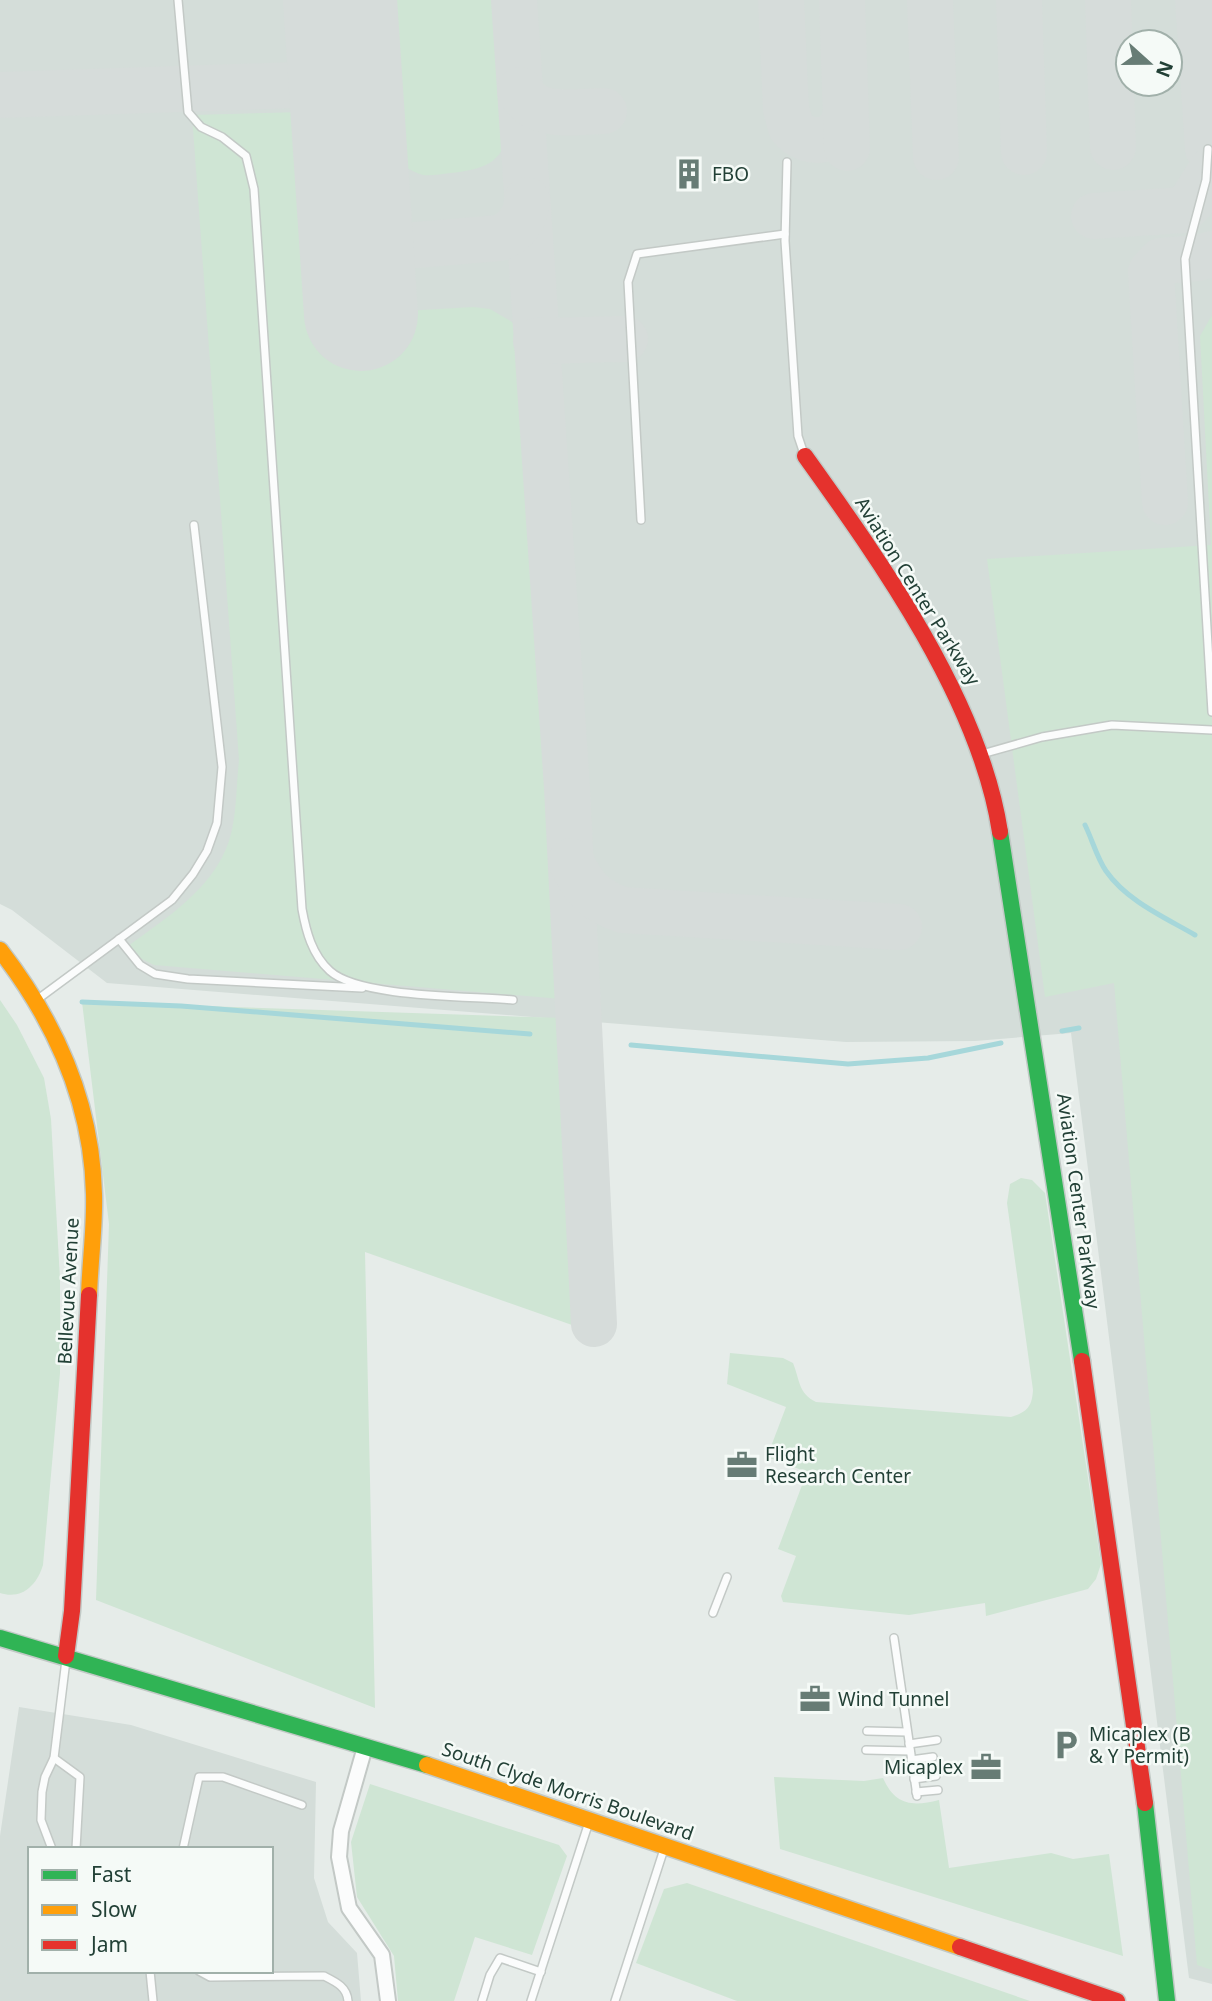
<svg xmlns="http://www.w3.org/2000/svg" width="1212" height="2001" viewBox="0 0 1212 2001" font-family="'Noto Sans',sans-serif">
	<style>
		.built { fill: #d4ddd9; fill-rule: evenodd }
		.green { fill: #cfe5d4 }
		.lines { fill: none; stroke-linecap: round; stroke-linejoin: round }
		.stream { stroke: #a6d7da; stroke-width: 5 }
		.taxiway { stroke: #d6dcda; stroke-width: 46 }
		.runway { stroke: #d6dcda; stroke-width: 114 }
		.lane-casing { stroke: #c3c9c6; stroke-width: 10 }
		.street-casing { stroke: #c3c9c6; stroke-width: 18 }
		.fast-casing { stroke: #c2c9c6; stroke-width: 19 }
		.slow-casing { stroke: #c2c9c6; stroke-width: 19 }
		.jam-casing { stroke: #c2c9c6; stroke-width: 19 }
		.lane { stroke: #fbfcfc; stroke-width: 7 }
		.street { stroke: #fbfcfc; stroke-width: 14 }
		.fast { stroke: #30b455; stroke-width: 16 }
		.slow { stroke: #ff9f0a; stroke-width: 16 }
		.jam { stroke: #e5322d; stroke-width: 16 }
		.labels { text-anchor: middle; stroke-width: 5; stroke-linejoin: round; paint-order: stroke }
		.poi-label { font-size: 19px; fill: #224036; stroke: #f5faf7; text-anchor: start }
		.street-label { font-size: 19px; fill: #224036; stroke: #f5faf7 }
	</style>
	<rect width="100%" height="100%" fill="#e6ece9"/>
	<g class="built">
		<path d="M0,0H1212V1984L1189,1978L1071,1033L975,1041L846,1042L107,983L12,910L0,904ZM1128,42H1170V84H1128Z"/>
		<path d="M19,1707L131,1725L316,1782L314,1878L328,1922L357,1953L361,2001H0V1836ZM30,1849H271V1971H30Z"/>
	</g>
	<g class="green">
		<path d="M381,0H499L508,130C504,164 481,170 450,173C442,174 431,176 423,175C410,172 400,162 391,154Z"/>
		<path d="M303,112L320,316L473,307L490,309L512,322L518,332L517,363L562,999L154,965L140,958L128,946C166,918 213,889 229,841C237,816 236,786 239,760L192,115Z"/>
		<path d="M1212,315V1970L1197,1965L1114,983L1045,997L987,559L1211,545L1200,336Z"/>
		<path d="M0,1000L17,1025L44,1078L51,1119L60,1279V1373L43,1565C37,1585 22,1600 0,1593Z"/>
		<path d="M82,1002L564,1018L572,1325L365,1252L375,1708L96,1600L109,1224Z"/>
		<path d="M1021,1178L1032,1180L1045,1193L1101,1564L1096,1579L1088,1589L986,1616L985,1603L909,1615L783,1602L781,1596L796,1556L778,1549L807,1472L767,1457L786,1407L727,1384L730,1353L783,1358L793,1363C800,1380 798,1393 816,1402L1011,1417C1027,1412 1032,1407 1033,1390L1007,1203L1010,1184Z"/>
		<path d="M774,1777L864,1781L883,1778C895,1805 912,1807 939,1800L949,1868L1051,1853L1073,1859L1109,1854L1123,1956L780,1849Z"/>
		<path d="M370,1784L559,1845L567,1856L532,1955L475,1937L454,2001H398L394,1956L357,1897L351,1842Z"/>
		<path d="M687,1883L1030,2001H737L636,1963L664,1889Z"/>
	</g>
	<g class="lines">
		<g class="stream">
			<path d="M1085,825C1092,839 1097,858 1106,871C1127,901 1164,917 1195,935"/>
			<path d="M82,1002L181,1006L530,1034"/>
			<path d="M1062,1031L1079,1028"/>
			<path d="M631,1045L848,1064L928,1058L1001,1043"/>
		</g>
		<g class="taxiway">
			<path d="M514,0L567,788L594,1324"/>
			<path d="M781,0L786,109L791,127C808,148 840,143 845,116"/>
			<path d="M842,0L847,148"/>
			<path d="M930,0L936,157"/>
			<path d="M1019,0L1024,152"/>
			<path d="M1108,0L1113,147"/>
			<path d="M1198,0L1208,149"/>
			<path d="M520,90C534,121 576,111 604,111"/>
			<path d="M0,95L297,85C334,72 339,42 341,7"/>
			<path d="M1094,216L1183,210L1192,201L1212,169"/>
			<path d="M357,250L499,238C516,232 526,218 527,200"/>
			<path d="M536,341L625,339"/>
			<path d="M1165,502L1151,272L1161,261L1198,258L1212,254"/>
			<path d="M571,861C583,888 595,901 623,910L899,927"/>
		</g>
		<path class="runway" d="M340,0L361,314"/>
		<g class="lane-casing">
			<g id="lane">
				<path d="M178,0L188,112L201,127L222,137L246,156L254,189L302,909C306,931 312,955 330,971C360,998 471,996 513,1000"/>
				<path d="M1208,149L1206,180L1185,259L1212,712"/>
				<path d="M787,162L785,241L798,436L804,454"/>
				<path d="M641,520L628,282L637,254L785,234"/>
				<path d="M982,754L1042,737L1112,725L1212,730"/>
				<path d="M119,939L140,965L155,974L188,979L362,988"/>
				<path d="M38,999L172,900L193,874L207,851L217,823L222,767L194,525"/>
				<path d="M713,1613L727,1577"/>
				<path d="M894,1638L917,1796"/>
				<path d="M867,1731L907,1732"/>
				<path d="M909,1744L937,1740"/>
				<path d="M866,1750L910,1751"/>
				<path d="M54,1758L80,1777L76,1849"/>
				<path d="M911,1760L933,1757"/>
				<path d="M914,1779L936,1776"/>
				<path d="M916,1792L938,1790"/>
				<path d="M52,1849L41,1820L42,1792L45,1777L54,1758L66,1660"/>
				<path d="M183,1849L199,1777H223L302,1805"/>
				<path d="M150,1971L153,2001"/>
				<path d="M199,1971L210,1977L324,1976C336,1982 347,1987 348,2001"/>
				<path d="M482,2001L490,1975L500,1958L541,1972"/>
				<path d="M531,2001L589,1822"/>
				<path d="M615,2001L665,1846"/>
			</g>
		</g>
		<g class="street-casing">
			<path id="street" d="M365,1747L341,1831L339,1857L349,1908L382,1955L388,2001"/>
		</g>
		<g class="fast-casing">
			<g id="fast">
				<path d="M1000,832L1082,1361"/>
				<path d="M0,1638L427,1765"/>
				<path d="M1145,1803L1167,2001"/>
			</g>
		</g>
		<g class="slow-casing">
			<g id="slow">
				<path d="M0,950C55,1021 92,1103 94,1194C95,1227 90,1262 89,1295"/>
				<path d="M427,1765L960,1947"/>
			</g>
		</g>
		<g class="jam-casing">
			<g id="jam">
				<path d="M805,456C881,562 980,701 1000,832"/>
				<path d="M1082,1361L1145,1803"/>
				<path d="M66,1656L72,1611L89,1295"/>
				<path d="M960,1947L1117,2001"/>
			</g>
		</g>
		<use href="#lane" class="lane"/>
		<use href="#street" class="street"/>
		<use href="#fast" class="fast"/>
		<use href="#slow" class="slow"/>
		<use href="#jam" class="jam"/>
	</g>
	<defs>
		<g id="building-bare" transform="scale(2.415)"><path d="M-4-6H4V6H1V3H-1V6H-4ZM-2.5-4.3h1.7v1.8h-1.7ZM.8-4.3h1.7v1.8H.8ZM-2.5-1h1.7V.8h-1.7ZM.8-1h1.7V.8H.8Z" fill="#677c75" stroke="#f5faf7" stroke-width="2.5" paint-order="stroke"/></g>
		<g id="office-bare" transform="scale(2.415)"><path d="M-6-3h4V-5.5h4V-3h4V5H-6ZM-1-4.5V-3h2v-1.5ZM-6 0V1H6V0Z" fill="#677c75" stroke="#f5faf7" stroke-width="2.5" paint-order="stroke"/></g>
		<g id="parking-bare" transform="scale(2.415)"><path d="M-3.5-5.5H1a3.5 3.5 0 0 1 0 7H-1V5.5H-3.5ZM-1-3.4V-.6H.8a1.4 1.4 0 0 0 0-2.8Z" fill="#677c75" stroke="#f5faf7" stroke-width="2.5" paint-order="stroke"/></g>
	</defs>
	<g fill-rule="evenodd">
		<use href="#building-bare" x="689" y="174"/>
		<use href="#office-bare" x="742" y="1465"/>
		<use href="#office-bare" x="815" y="1699"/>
		<use href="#parking-bare" x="1066" y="1745"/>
		<use href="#office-bare" x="986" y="1767"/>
	</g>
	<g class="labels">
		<g class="poi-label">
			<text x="712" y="181">FBO</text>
			<text x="765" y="1461">Flight<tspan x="765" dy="22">Research Center</tspan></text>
			<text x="838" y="1706">Wind Tunnel</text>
			<text x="1089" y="1741">Micaplex (B<tspan x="1089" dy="22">&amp; Y Permit)</tspan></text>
			<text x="963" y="1774" text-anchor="end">Micaplex</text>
		</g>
		<g class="street-label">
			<text transform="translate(918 591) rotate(58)" y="7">Aviation Center Parkway</text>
			<text transform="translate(1079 1201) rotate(82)" y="7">Aviation Center Parkway</text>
			<text transform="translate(68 1291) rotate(-87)" y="7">Bellevue Avenue</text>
			<text transform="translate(568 1791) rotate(19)" y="7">South Clyde Morris Boulevard</text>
		</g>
	</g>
	<rect x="28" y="1847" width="245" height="126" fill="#f5faf7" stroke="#a1b0aa" stroke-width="2"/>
	<rect x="42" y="1870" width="35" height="10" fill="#30b455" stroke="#a1b0aa" stroke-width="2"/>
	<text x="91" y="1882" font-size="21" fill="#224036">Fast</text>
	<rect x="42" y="1905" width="35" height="10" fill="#ff9f0a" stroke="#a1b0aa" stroke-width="2"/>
	<text x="91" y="1917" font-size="21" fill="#224036">Slow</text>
	<rect x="42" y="1940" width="35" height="10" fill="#e5322d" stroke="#a1b0aa" stroke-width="2"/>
	<text x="91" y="1952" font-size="21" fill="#224036">Jam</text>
	<g transform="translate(1149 63) rotate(111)"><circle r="33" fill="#f5faf7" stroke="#a1b0aa" stroke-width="2"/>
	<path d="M0-5L12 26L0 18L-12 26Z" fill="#677c75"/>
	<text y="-10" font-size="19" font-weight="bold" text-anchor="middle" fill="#224036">N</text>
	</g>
</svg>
